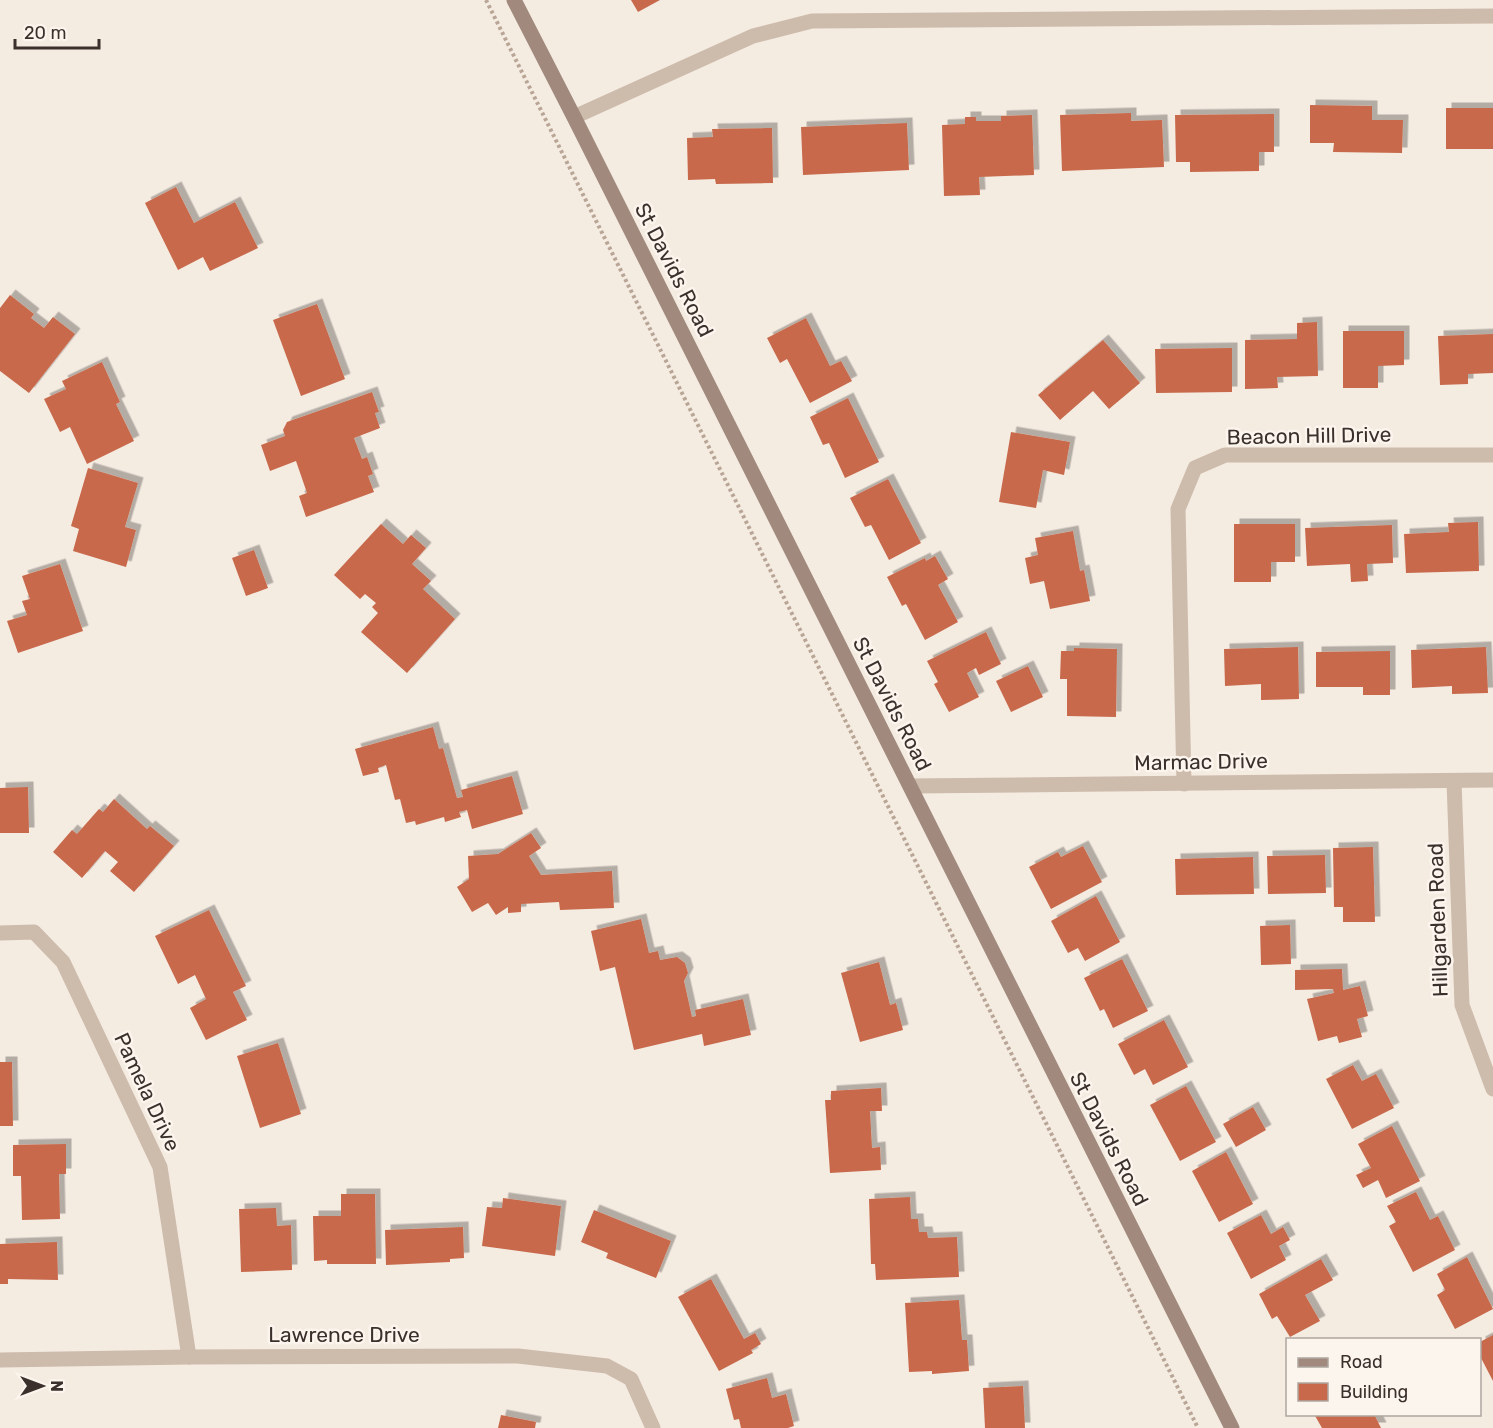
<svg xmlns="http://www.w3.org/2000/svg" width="1493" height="1428" viewBox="0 0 1493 1428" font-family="Rubik,sans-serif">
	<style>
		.building { fill: #c8694b; filter: url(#shadow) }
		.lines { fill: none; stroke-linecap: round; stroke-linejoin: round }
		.path { stroke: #b9a596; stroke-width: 4; stroke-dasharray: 3 3; stroke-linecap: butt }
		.minor { stroke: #cdbbac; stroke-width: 15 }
		.secondary { stroke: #a18a7d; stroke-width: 15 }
		.labels { text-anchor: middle; stroke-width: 5; stroke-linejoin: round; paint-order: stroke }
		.street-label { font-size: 21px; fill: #3b302b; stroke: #fbf5ee }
	</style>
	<defs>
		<filter id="shadow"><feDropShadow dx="5.5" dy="-5.5" stdDeviation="0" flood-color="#0004"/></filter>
	</defs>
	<rect width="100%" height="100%" fill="#f4ebe1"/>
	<g class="building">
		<path d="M631,0H660L638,12Z"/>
		<path d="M1310,105L1372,106V120H1403L1402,153L1333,152L1334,143H1310Z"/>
		<rect x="1446" y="108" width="47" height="41"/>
		<path d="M1131,113V121L1162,120L1164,167L1062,171L1060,115Z"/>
		<path d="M1274,114V152H1259V171L1190,172V162H1176L1175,115Z"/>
		<path d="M1032,115L1034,175L979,177L980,195L944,196L942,125L965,124V117H976V121H1001V116Z"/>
		<path d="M907,123L909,170L803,175L801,127Z"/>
		<path d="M772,128L773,183L716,184L715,179L688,180L687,138L713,137L712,129Z"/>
		<path d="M176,187L194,223L235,202L258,248L210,271L203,257L178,270L145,203Z"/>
		<path d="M10,295L34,314L31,318L44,328L53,317L75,334L29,393L0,371V308Z"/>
		<path d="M317,304L345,379L301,396L273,320Z"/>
		<path d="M806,318L830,366L841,361L852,381L810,403L787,359L780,363L767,338Z"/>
		<path d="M1317,322L1318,376L1277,377L1278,388L1245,389V340L1297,339V323Z"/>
		<path d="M1343,331H1404V365L1378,366V388H1343Z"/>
		<path d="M1493,334V373L1468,374V384L1440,385L1438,336Z"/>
		<path d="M1103,340L1140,383L1109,409L1093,391L1060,420L1038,395Z"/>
		<path d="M1232,348V392L1156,393L1155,349Z"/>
		<path d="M102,362L120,402L116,404L134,441L87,464L70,427L60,432L44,399L66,389L62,381Z"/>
		<path d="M372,392L379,412L375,413L380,428L354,438L362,459L367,457L373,474L368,476L374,492L306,517L299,496L307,493L296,461L270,471L261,445L285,436L283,430L287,422Z"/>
		<path d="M848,398L879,462L845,478L829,443L823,445L810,417Z"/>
		<path d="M1011,432L1070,442L1064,475L1043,470L1036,508L999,502Z"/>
		<path d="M88,468L138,483L125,527L136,530L126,567L73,551L79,529L71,526Z"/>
		<path d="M888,479L921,543L889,560L871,525L865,527L850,498Z"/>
		<path d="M1478,522L1479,571L1406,573L1404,534L1449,532L1448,523Z"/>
		<path d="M381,524L403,544L411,535L426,548L412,564L431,581L423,589L455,619L407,673L361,632L378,613L372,607L376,603L365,594L360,599L334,575Z"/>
		<path d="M1234,524H1295V562H1271V582H1234Z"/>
		<path d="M1392,525L1393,563L1367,564L1368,581L1351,582L1350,564L1307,566L1305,528Z"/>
		<path d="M1073,531L1080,571L1084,570L1090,601L1050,609L1044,581L1030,584L1025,558L1038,555L1035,538Z"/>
		<path d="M254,550L268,588L246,596L232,558Z"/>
		<path d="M935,556L948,579L938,585L958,622L925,640L906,604L902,606L887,577L925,558L926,561Z"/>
		<path d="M60,564L83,631L18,653L7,621L27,615L22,601L30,599L22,576Z"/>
		<path d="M986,632L1001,664L979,675L976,668L967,673L979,697L949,712L934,684L938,682L927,661Z"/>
		<path d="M1298,647L1299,699L1261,700V684L1225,686L1224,649Z"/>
		<path d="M1486,647L1488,693L1452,694V686L1412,688L1411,650Z"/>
		<path d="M1074,648L1117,649L1116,717L1067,716V679H1060L1061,651H1074Z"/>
		<path d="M1390,651V695H1363V687H1316V652Z"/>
		<path d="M1028,666L1043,697L1011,712L996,681Z"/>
		<path d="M433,727L439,749L443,748L457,798L463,797L461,790L512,776L523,814L472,829L467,810L459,812L461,817L445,822L444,817L416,825L415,821L406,823L400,799L395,800L386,765L378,768L379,772L363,776L355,749Z"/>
		<path d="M28,787L29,833H0V788Z"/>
		<path d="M114,799L147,829L150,826L174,846L134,892L110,871L118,862L105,851L82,878L53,852L72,830L77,834L99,809L103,812Z"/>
		<path d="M531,833L541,848L529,856L541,875L612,871L614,908L560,910L559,902L521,904V912L508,913V907L496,915L488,903L472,912L457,887L469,879L468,856L498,854Z"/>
		<path d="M1083,846L1102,882L1051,909L1029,867L1058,852L1061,857Z"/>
		<path d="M1373,847L1375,922H1343V907H1334L1333,848Z"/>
		<path d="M1325,855L1326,893L1268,894L1267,856Z"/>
		<path d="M1253,857L1254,894L1176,895L1175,859Z"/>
		<path d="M1096,896L1120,942L1085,961L1078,948L1068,953L1051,921Z"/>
		<path d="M209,910L246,986L233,992L247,1020L206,1040L190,1008L206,999L195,975L178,984L155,936Z"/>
		<path d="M641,919L649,953L658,951L660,960L677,957L685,963L688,973L684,981L692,1017L696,1016L695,1010L743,999L751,1035L704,1046L702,1034L634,1050L615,967L600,971L591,931Z"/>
		<path d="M1290,925L1291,964L1261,965L1260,926Z"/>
		<path d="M1122,959L1148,1011L1113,1028L1104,1009L1100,1011L1084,978Z"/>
		<path d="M879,962L890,1005L896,1003L903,1030L860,1042L841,973Z"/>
		<path d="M1342,969L1343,990L1360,986L1368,1016L1357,1019L1362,1037L1339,1043L1337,1036L1318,1041L1307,999L1334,993L1333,989L1295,990V970Z"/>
		<path d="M1164,1020L1188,1067L1153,1085L1145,1069L1134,1075L1118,1044Z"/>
		<path d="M278,1043L301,1114L260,1128L237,1056Z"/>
		<path d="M0,1062H12L13,1126H0Z"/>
		<path d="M1353,1065L1362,1081L1376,1074L1394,1108L1352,1129L1326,1079Z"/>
		<path d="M1186,1086L1216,1142L1180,1161L1150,1105Z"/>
		<path d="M881,1088L882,1111H870L872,1148L880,1147L881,1170L830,1173L825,1100H831V1091Z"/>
		<path d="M1253,1107L1266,1130L1236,1147L1223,1124Z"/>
		<path d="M1392,1126L1420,1181L1386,1198L1378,1180L1363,1188L1356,1175L1371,1168L1358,1144Z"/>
		<path d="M66,1144V1174H59L60,1219L22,1220L21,1176H13V1145Z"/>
		<path d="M1226,1152L1253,1204L1219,1222L1192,1171Z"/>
		<path d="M1416,1192L1430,1220L1438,1216L1455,1250L1413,1272L1389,1226L1396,1222L1387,1206Z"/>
		<path d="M341,1194H375L376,1264H327V1260L314,1261L313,1216H341Z"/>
		<path d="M910,1197L911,1219H918L919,1232H927L928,1238L957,1237L959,1277L876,1280L875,1264H871L869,1199Z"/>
		<path d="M503,1198L561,1206L555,1256L482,1246L487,1207L502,1208Z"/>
		<path d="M276,1208L277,1226L291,1225L292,1270L241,1272L239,1209Z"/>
		<path d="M594,1210L671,1241L656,1278L606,1258L608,1253L581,1242Z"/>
		<path d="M1261,1215L1271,1234L1283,1227L1290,1240L1279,1246L1286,1260L1251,1279L1227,1233Z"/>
		<path d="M463,1227L464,1258L450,1259V1262L386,1265L385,1230Z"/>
		<path d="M57,1242L58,1280L8,1279V1284H0V1244Z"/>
		<path d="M1467,1257L1493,1309L1455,1329L1437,1295L1445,1290L1437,1274Z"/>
		<path d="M1321,1259L1333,1280L1305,1295L1320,1321L1290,1337L1277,1316L1272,1319L1259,1294Z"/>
		<path d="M711,1279L744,1339L755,1333L761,1344L751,1350L753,1353L719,1371L678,1297Z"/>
		<path d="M959,1300L962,1340H967L969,1371L932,1374V1371L909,1372L905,1303Z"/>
		<path d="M1493,1335V1381L1480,1356V1342Z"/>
		<path d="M767,1378L772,1398L786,1394L794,1426L788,1428H741L739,1419L734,1420L726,1389Z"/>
		<path d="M1023,1386L1025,1428H985L983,1388Z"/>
		<path d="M1314,1414H1374L1381,1428H1322Z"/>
		<path d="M501,1415L536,1422L535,1428H498Z"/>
	</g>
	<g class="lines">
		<path class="path" d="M486,0L1198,1428"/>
		<g class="minor">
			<path d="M574,117L753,36L812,21L1493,16"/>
			<path d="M1454,781L1462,1005L1493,1089"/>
			<path d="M1184,784L1178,509L1195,468L1225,455H1493"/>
			<path d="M910,786L1493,780"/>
			<path d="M0,933L34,932L63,962L160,1167L189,1357"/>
			<path d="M0,1360L189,1357L518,1356L607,1366L631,1379L653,1428"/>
		</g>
		<path class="secondary" d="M514,0L574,117L1232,1428"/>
	</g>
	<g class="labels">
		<g class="street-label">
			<text transform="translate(674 270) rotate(63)" y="7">St Davids Road</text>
			<text transform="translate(1309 436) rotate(-1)" y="7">Beacon Hill Drive</text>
			<text transform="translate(892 704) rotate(63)" y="7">St Davids Road</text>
			<text transform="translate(1201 762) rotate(-1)" y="7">Marmac Drive</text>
			<text transform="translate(1438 920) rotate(-92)" y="7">Hillgarden Road</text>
			<text transform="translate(147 1092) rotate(65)" y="7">Pamela Drive</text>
			<text transform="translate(1109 1139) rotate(63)" y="7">St Davids Road</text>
			<text x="344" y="1342">Lawrence Drive</text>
		</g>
	</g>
	<rect x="1286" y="1338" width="195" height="78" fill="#fbf5ee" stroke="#aea6a0" stroke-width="1.5"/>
	<rect x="1298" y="1358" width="30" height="9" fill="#a18a7d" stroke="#aea6a0" stroke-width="1.5"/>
	<text x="1340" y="1368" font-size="18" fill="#3b302b">Road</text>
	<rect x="1298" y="1383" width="30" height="18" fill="#c8694b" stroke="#aea6a0" stroke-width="1.5"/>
	<text x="1340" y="1398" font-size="18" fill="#3b302b">Building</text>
	<g transform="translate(42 1386) rotate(90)" stroke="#fbf5ee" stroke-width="4.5" paint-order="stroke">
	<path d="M0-4.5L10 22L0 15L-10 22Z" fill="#3b302b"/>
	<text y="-9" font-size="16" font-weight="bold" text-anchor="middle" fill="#3b302b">N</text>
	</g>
	<path d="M15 39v9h84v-9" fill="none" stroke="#3b302b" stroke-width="3"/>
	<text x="24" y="39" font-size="18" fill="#3b302b" stroke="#fbf5ee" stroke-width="4.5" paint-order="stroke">20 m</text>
</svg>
